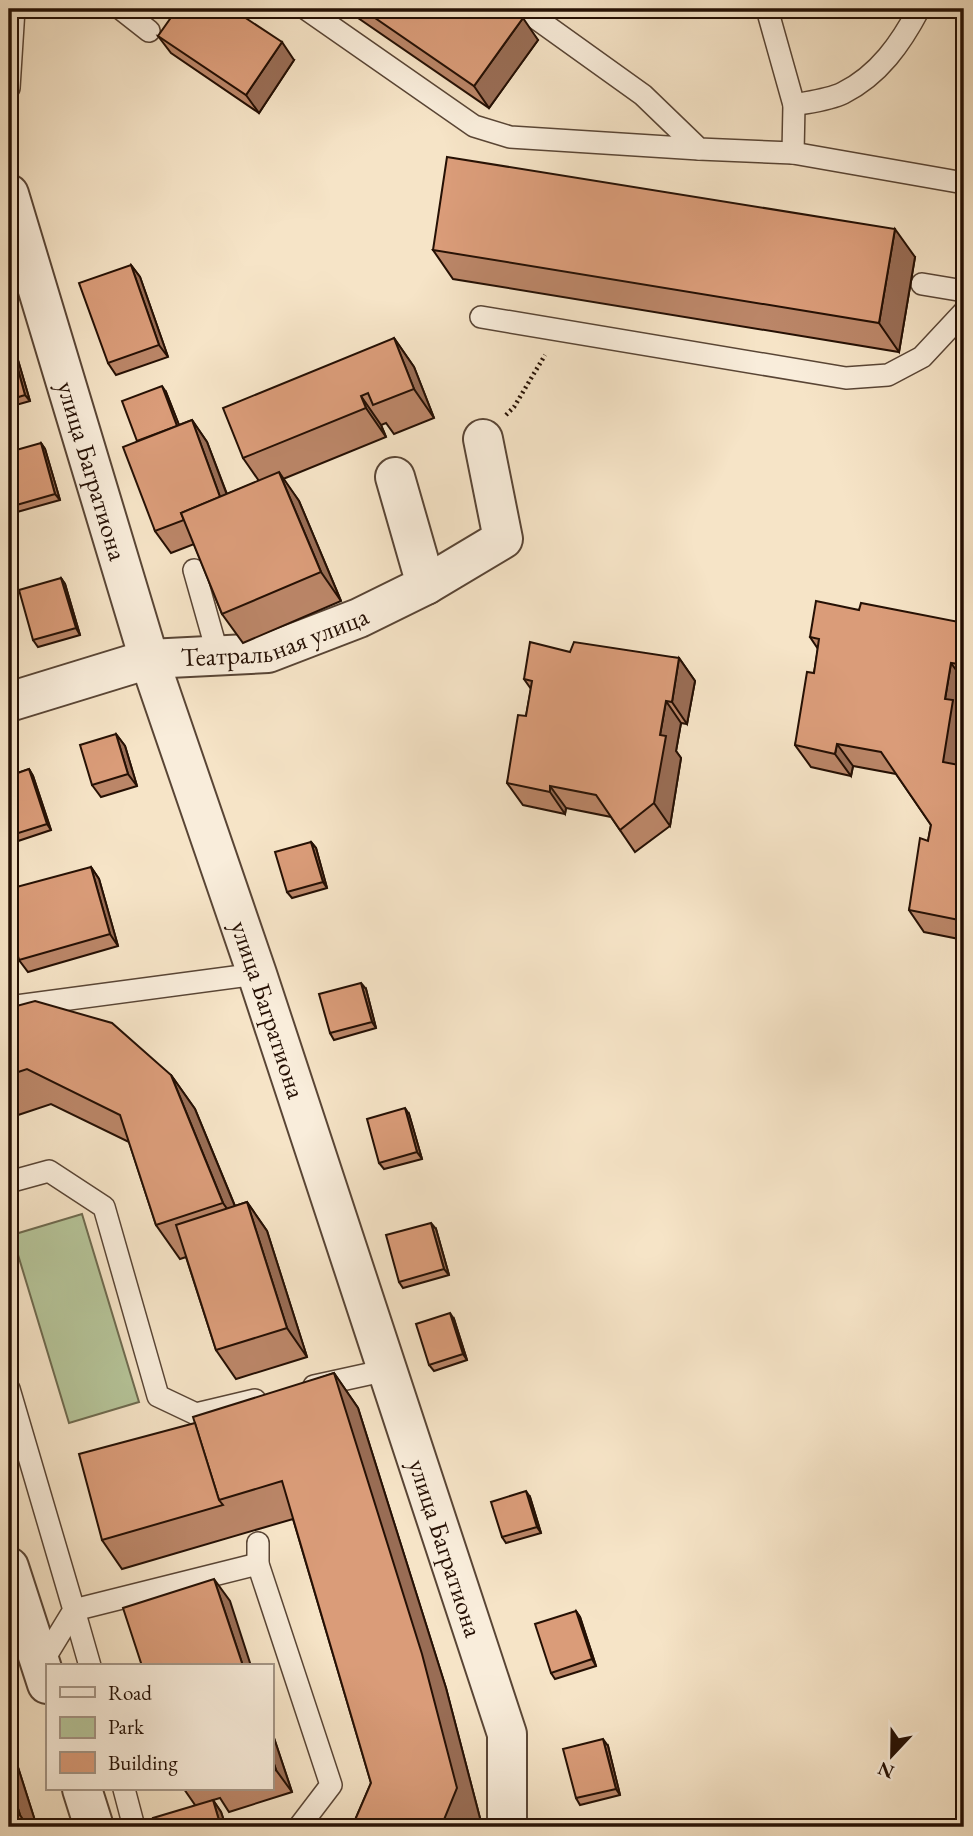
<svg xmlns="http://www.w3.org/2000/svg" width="973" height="1836" viewBox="0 0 973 1836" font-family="'EB Garamond',serif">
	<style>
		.green { fill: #b6c59a; stroke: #6e6a4f; stroke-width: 2 }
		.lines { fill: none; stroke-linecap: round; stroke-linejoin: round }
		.lane-casing { stroke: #594535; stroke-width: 24 }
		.street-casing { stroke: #594535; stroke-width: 42 }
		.path { stroke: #251004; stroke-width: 4.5; stroke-dasharray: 2 3.5; stroke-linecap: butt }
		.lane { stroke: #f9eddb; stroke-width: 21 }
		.street { stroke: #f9eddb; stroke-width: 38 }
		.wall { fill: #bb8668; stroke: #251004; stroke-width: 2 }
		.shaded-wall { fill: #996d55; stroke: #251004; stroke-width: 2 }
		.building { fill: #da9c79; stroke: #251004; stroke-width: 2 }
		.labels { text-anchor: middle; stroke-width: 6; stroke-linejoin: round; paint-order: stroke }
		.street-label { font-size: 26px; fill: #251004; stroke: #f9eddb }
	</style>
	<rect width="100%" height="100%" fill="#f6e4c7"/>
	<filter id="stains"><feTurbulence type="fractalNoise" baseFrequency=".00286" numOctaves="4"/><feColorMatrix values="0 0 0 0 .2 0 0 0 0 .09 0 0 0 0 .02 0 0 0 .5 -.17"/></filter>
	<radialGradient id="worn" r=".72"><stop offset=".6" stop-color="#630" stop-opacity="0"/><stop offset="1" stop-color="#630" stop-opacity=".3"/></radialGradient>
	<path class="green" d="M82,1214L139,1402L69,1423L12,1235Z"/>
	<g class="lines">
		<g class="lane-casing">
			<g id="lane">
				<path d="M121,9L149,31"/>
				<path d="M306,9L474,126L510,137L699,149"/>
				<path d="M523,9L643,95L699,149L793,153L964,183"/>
				<path d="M767,9L794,105L793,153"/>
				<path d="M9,88L14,9"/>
				<path d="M794,105C809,102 829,100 843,93C879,75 901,43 919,9"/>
				<path d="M922,284L964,291"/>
				<path d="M481,317L846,378L888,375L922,357L964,312"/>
				<path d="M194,570L218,655"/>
				<path d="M9,1007L257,974"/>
				<path d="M9,1182L49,1171L104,1207L158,1396L196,1414L255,1400"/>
				<path d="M314,1386L387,1370"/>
				<path d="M9,1389L74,1610L41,1664"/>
				<path d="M258,1543V1564L331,1785L299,1827"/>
				<path d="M90,1666L74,1610L258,1564"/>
				<path d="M124,1789L134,1827"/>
			</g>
		</g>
		<g class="street-casing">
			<g id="street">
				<path id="s1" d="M9,194L149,659L257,974L507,1734V1827"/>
				<path d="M426,585L503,539L483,439"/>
				<path id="s2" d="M9,702L149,659L268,653L359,618L426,585L395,477"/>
				<path d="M9,1567L47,1684"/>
				<path d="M82,1789L94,1827"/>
			</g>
		</g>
		<path class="path" d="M506,415L514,407L545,355"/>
		<use href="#lane" class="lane"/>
		<use href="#street" class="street"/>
	</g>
	<g class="wall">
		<path d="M345,9H510L538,40L489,108Z"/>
		<path d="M964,9V25L953,10Z"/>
		<path d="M158,36L294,60L259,113L171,53Z"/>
		<path d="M433,250L915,257L899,352L453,279Z"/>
		<path d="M131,265L140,277L168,357L116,375L108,363Z"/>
		<path d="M394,338L414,367L434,418L394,434L386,423L381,425L386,437L283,479L299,501L341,601L243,643L222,614L194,544L171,553L155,531L137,441L166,392L179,425L192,420L207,442L227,494L259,481L243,458Z"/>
		<path d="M9,344H11L15,350L30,401L9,407Z"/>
		<path d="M41,443L45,449L60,500L17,512L13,506Z"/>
		<path d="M61,578L65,584L80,635L38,647L33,640Z"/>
		<path d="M859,610L964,623V700L962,713L964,716V750L962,766H964V940L924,932L909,910L928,841L931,825L896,774L853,766L851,776L811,767L795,745L814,673L818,649L810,637Z"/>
		<path d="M570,652L679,658L695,681L687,724L681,723L676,751L681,758L670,826L635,852L611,817L566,808L565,814L523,805L507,783L526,716L531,689L524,679Z"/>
		<path d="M116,734L125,746L137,786L101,797L92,785Z"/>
		<path d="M29,769L33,776L51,830L9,844V776Z"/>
		<path d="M311,842L316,848L327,888L292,898L287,892Z"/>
		<path d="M91,867L99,879L118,946L28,972L19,960Z"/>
		<path d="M366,989L376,1028L334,1040L330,1033Z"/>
		<path d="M9,1008L171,1075L195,1109L235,1206L247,1202L267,1231L307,1357L236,1379L216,1350L186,1257L180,1259L156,1225L129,1142L51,1104L9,1118Z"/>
		<path d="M409,1114L422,1159L384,1169L379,1163Z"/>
		<path d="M436,1229L449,1275L403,1288L399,1282Z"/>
		<path d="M454,1319L467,1360L434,1371L429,1365Z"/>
		<path d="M334,1373L358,1408L446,1688L481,1822L479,1827H352L371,1783L293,1519L122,1569L102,1540L195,1423Z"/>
		<path d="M530,1497L541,1533L506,1543L502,1537Z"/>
		<path d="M576,1611L580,1617L596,1666L555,1679L551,1673Z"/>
		<path d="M271,1729L292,1792L229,1812L220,1798L213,1800L221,1812L226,1827H156L195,1805L184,1789H271Z"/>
		<path d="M9,1739L37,1827H9Z"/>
		<path d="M608,1746L620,1795L580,1805L576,1798Z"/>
	</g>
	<g class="shaded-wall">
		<path d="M523,18L538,40L489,108L474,86Z"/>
		<path d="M282,42L294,60L259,113L246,95Z"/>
		<path d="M895,229L915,257L899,352L879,323Z"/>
		<path d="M131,265L140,277L168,357L159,345Z"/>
		<path d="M394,338L414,367L434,418L414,389Z"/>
		<path d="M11,344L15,350L30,401L25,395Z"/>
		<path d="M162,386L166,392L183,435L178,429Z"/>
		<path d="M361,396L381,425L386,437L366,408Z"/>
		<path d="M192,420L207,442L239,527L223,505Z"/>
		<path d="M41,443L45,449L60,500L55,494Z"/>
		<path d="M279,472L299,501L341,601L321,572Z"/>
		<path d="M61,578L65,584L80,635L76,628Z"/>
		<path d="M964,634V673L958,664Z"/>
		<path d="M679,658L695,681L687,724L672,702Z"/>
		<path d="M951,663L964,681V700L962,713L964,716V750L959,784L943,762L945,699Z"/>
		<path d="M666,701L681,723L676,751L681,758L670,826L654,803L660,735Z"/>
		<path d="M116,734L125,746L137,786L128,774Z"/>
		<path d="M837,744L853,766L851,776L835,754Z"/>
		<path d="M29,769L33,776L51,830L47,824Z"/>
		<path d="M550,786L566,808L565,814L550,792Z"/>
		<path d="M311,842L316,848L327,888L323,882Z"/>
		<path d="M91,867L99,879L118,946L110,934Z"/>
		<path d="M361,983L366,989L376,1028L372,1022Z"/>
		<path d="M171,1075L195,1109L248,1238L223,1203Z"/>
		<path d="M405,1108L409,1114L422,1159L417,1152Z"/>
		<path d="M247,1202L267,1231L307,1357L287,1328Z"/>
		<path d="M431,1223L436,1229L449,1275L444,1269Z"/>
		<path d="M450,1313L454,1319L467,1360L463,1354Z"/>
		<path d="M334,1373L358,1408L446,1688L481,1822L479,1827H441Z"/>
		<path d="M526,1491L530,1497L541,1533L537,1527Z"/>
		<path d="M214,1579L230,1601L251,1666H243Z"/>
		<path d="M576,1611L580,1617L596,1666L592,1659Z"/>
		<path d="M271,1729L292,1792L276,1770L271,1755Z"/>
		<path d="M9,1739L37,1827H26L24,1821L20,1815L9,1780Z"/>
		<path d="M603,1739L608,1746L620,1795L616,1789Z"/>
		<path d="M213,1800L221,1812L226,1827H221Z"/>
	</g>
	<g class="building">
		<path d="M177,9H232L282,42L246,95L158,36Z"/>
		<path d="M362,9H510L523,18L474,86Z"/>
		<path d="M954,9H964V16L953,10Z"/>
		<path d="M447,157L895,229L879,323L433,250Z"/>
		<path d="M131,265L159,345L108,363L79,283Z"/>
		<path d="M394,338L414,389L373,405L368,393L361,396L366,408L243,458L223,408Z"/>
		<path d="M9,344H11L25,395L9,400Z"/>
		<path d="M162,386L177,426L137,441L122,401Z"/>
		<path d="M192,420L220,497L181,513L184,520L155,531L123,447Z"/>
		<path d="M41,443L55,494L13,506L9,492V452Z"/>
		<path d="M279,472L321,572L222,614L181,513Z"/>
		<path d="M61,578L76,628L33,640L19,590Z"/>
		<path d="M816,601L859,610L861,603L964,623V634L958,664L951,663L945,699L953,700L943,762L964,766V921L909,910L920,838L928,841L931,825L881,752L837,744L835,754L795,745L807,672L814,673L819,639L810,637Z"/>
		<path d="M530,642L570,652L574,642L679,658L672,702L666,701L660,735L666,736L654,803L620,830L596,795L550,786V792L507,783L518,715L526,716L532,681L524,679Z"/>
		<path d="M116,734L128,774L92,785L80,745Z"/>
		<path d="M29,769L47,824L9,836V776Z"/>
		<path d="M311,842L323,882L287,892L275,852Z"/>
		<path d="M91,867L110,934L19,960L9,924V889Z"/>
		<path d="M361,983L372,1022L330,1033L319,994Z"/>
		<path d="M35,1001L112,1023L171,1075L223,1203L156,1225L120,1115L27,1069L9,1075V1008Z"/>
		<path d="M405,1108L417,1152L379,1163L367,1119Z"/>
		<path d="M247,1202L287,1328L216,1350L176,1225Z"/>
		<path d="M431,1223L444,1269L399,1282L386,1235Z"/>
		<path d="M450,1313L463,1354L429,1365L416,1324Z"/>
		<path d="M334,1373L422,1654L457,1788L441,1827H352L371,1783L282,1481L219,1500L193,1417Z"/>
		<path d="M195,1423L219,1500L223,1505L102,1540L79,1454Z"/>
		<path d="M526,1491L537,1527L502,1537L491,1502Z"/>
		<path d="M214,1579L243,1666H142L123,1608Z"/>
		<path d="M576,1611L592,1659L551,1673L535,1624Z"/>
		<path d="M603,1739L616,1789L576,1798L563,1749Z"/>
		<path d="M271,1755L276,1770L271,1772Z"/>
		<path d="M9,1780L20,1815L9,1819Z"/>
		<path d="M213,1800L221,1827H156L153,1818Z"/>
		<path d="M24,1821L26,1827H9V1825Z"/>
	</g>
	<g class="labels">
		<g class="street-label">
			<text dy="9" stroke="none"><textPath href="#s1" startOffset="289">улица Багратиона</textPath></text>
			<text dy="9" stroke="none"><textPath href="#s2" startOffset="275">Театральная улица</textPath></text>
			<text dy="9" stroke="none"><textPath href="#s1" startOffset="856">улица Багратиона</textPath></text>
			<text dy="9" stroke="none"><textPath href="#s1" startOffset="1423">улица Багратиона</textPath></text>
		</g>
	</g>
	<rect width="973" height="1836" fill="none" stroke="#f6e4c7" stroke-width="35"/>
	<rect x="10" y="10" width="952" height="1815" fill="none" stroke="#251004" stroke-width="3.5"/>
	<rect x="18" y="18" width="938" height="1801" fill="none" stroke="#251004" stroke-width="2"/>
	<rect x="46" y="1664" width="228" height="126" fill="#f9eddb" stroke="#a49585" stroke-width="2"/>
	<rect x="60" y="1687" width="35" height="10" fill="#f9eddb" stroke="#a49585" stroke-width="2"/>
	<text x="108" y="1700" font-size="21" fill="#251004">Road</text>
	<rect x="60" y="1717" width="35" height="21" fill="#b6c59a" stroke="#a49585" stroke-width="2"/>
	<text x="108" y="1734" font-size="21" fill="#251004">Park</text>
	<rect x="60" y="1752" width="35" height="21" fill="#da9c79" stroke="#a49585" stroke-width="2"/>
	<text x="108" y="1770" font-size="21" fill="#251004">Building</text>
	<g transform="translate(892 1755) rotate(202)" stroke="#f9eddb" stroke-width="5" paint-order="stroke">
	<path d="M0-5L12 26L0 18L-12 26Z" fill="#251004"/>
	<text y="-10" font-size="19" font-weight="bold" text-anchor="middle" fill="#251004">N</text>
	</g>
	<rect width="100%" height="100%" filter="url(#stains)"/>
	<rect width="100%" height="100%" fill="url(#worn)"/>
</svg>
